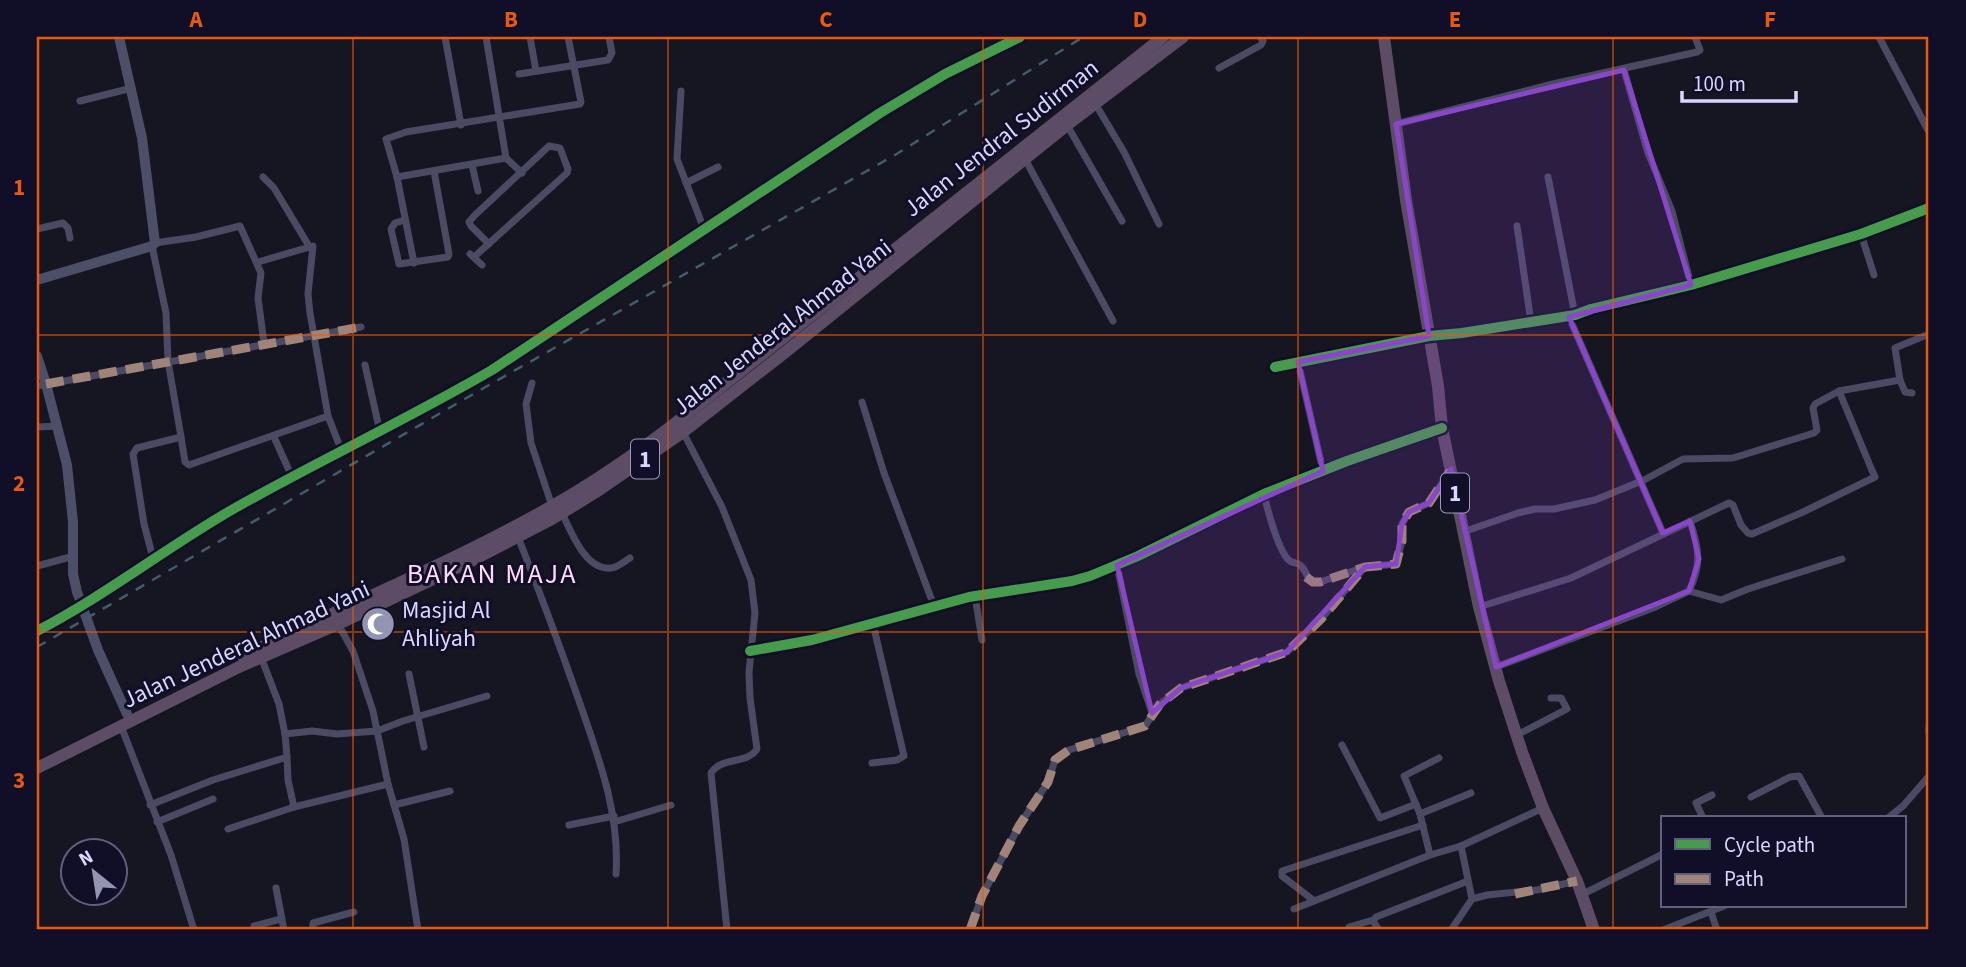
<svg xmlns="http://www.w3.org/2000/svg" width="1966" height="967" viewBox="0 0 1966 967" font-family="'Source Sans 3',sans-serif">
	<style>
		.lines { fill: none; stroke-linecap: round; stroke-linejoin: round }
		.street { stroke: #4a4b63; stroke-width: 7 }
		.secondary { stroke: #4d4f69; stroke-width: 10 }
		.highway { stroke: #5d4c65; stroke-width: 12 }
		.rail { stroke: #435c6c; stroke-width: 2.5; stroke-dasharray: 10 9; stroke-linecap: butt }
		.quiet { stroke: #a18479; stroke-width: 9; stroke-dasharray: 18 9; stroke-linecap: butt }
		.cycleway-casing { stroke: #110f28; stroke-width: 15 }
		.cycleway { stroke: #469c4c; stroke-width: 10 }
		.marked { fill: #8946c9; fill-opacity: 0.2; stroke: #8946c9; stroke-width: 5; stroke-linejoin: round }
		.grid { fill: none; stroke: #e8590c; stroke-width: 2; stroke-opacity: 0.55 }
		.labels { text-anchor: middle; stroke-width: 6; stroke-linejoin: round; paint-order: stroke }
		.shield { fill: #110f28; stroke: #9c9bbe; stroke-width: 2 }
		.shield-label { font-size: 23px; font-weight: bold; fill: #d7d7ff }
		.street-label { font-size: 24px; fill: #d7d7ff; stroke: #110f28 }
		.poi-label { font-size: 24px; fill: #d7d7ff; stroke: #110f28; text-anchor: start }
		.quarter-label { font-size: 28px; letter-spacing: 2px; fill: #ffd9f5; stroke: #110f28 }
		.neatline { fill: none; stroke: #e8590c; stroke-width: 2.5 }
		.grid-label { font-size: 23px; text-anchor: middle; font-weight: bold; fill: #e8590c }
	</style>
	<rect width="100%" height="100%" fill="#161522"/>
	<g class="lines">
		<g class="street">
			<path d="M445,37L461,125"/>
			<path d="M530,37L536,71"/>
			<path d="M1879,37L1929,132"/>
			<path d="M1219,68L1261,45L1263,41L1260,37"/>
			<path d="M1624,70L1648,153L1672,211L1691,285"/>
			<path d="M519,74L608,60L612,53L609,37"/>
			<path d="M681,91L677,159L702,224"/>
			<path d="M80,101L132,88"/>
			<path d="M1096,105L1124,152L1159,224"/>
			<path d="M1396,124L1553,84L1697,52L1700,50L1695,37"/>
			<path d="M1067,125L1122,221"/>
			<path d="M506,158L522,173"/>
			<path d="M1025,159L1113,321"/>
			<path d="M472,165L478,191"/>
			<path d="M263,177L274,188L309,246"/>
			<path d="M397,177L506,158L486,37"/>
			<path d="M1548,177L1575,315"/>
			<path d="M686,183L718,167"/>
			<path d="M405,220L395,223L391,229L399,264L448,257L449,254L434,171"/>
			<path d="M1517,226L1531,322"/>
			<path d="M37,229L63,223L68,228L70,238"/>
			<path d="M1861,234L1874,275"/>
			<path d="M155,243L196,237L240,226L261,273L258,298L264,343"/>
			<path d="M152,246L166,313L168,361L181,437L137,448L133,454L144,524L153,558"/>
			<path d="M470,254L482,265"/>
			<path d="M474,257L567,173L568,169L560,148L549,146L474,216L469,222L471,226L489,244"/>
			<path d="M258,262L313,246L308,294L310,313L328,416L342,452"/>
			<path d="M414,263L397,177L386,139L406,132L580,104L581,102L568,37"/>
			<path d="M1569,317L1663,533"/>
			<path d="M1298,362L1323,471"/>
			<path d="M365,365L380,432"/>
			<path d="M1275,367L1429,336L1462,333L1575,315L1591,309L1691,285L1861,234L1929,208"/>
			<path d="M1900,380L1905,392L1912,393"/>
			<path d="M532,383L526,404L531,443L552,506"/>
			<path d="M37,386L361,327"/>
			<path d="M862,402L884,473L934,606"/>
			<path d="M37,427L58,426"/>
			<path d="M683,432L722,507L751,580L755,613L749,672L750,698L757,749C747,765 722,756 711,773L727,930"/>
			<path d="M181,437L185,462L189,465L328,416"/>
			<path d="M274,437L292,477"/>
			<path d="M1264,494C1267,508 1279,554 1290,561C1296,565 1296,561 1301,566C1309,573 1305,583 1320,582L1362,568"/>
			<path d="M562,513C571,531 585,571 611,568C617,568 625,561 630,558"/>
			<path d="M1463,532L1518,513L1535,509H1554L1595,500L1644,480L1683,459L1733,458L1814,433L1817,430L1813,408L1815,404L1839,391L1900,380L1895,348L1929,334"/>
			<path d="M518,537C539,590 559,644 578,698C598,756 620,812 616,874"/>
			<path d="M1117,565L1139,674L1152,713"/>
			<path d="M37,566L74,556"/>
			<path d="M1689,591C1702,565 1699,548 1690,521"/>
			<path d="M975,596L982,640"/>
			<path d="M1479,607L1571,578L1729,503L1733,505L1741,525L1748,533L1752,534L1803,512L1875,477L1871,468L1839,391"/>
			<path d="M338,624L353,651L373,711L388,784L404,839L418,930"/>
			<path d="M37,631L82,607"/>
			<path d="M750,651L812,640L969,597L1072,581L1090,576L1138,556L1264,494L1347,461L1442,428"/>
			<path d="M261,657L279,704L285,734"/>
			<path d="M1496,667L1653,608L1689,591L1721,600L1748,589L1842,559"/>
			<path d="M409,674L424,747"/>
			<path d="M121,726L171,855L194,930"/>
			<path d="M1929,726V733"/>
			<path d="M1517,735L1567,709L1561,698H1551"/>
			<path d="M1342,745L1380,818L1416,804"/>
			<path d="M287,757L288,780L294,807"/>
			<path d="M872,763L897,760L904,756L873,624"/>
			<path d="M1751,797L1790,777L1799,776L1822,818"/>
			<path d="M150,805L213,780L287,757L285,734L312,731L337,734L377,731L403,721L487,696"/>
			<path d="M394,805L450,791"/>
			<path d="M1420,814L1471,793"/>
			<path d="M1703,818L1696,803L1712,795"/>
			<path d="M1888,818L1903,806L1929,776"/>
			<path d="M157,822L213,799"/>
			<path d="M614,822L671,805"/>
			<path d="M569,825L614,816"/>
			<path d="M228,829L294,807L388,784"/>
			<path d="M1430,855L1420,814L1404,776L1439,758"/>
			<path d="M276,888L284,930"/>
			<path d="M1583,894L1663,854"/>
			<path d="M1472,899L1487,895L1537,890L1577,881"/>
			<path d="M1313,900L1282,876V871L1423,825"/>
			<path d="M1294,909L1430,855L1461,846L1543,808"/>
			<path d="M1711,912L1717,930"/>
			<path d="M254,926L281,919"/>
			<path d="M1349,927L1373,920"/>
			<path d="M313,930V923L354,912"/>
			<path d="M970,930L982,896L1019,826L1048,782L1055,760L1069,750L1145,726L1160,704L1181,688L1287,652L1321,619L1365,567L1396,564L1402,541V524L1409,512L1429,503L1450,471"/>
			<path d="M1379,930L1373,921L1376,917L1468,881"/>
			<path d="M1451,930L1472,899L1461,846"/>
			<path d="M1663,930L1724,906"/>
		</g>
		<g class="secondary">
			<path d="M37,280L152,246L155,243L142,138L119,37"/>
			<path d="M37,356L46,384L67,465L73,522V574L77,592L98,650L127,714"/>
			<path d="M82,607C132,573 182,539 234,509C319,460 408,419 492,370L880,113L945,74L1020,37"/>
		</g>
		<g class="highway">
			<path d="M1384,37L1406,200L1438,386L1442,428L1479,607L1499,681L1522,752L1543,808L1577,881L1594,930"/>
			<path d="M243,656C346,605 454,562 554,505C596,481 635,454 673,425L1163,37"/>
			<path d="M37,768L241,666L338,624L473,560L552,519L596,492L683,432L788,350L1067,125L1183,37"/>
		</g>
		<path class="rail" d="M37,647L482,389L895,155L1083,37"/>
		<g class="quiet">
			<path d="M46,384L361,327"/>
			<path d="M1306,577L1313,582H1320L1365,567"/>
			<path d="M1515,894L1577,881"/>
			<path d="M970,930L982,896L1019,826L1048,782L1055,760L1069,750L1145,726L1160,704L1181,688L1287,652L1321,619L1365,567L1396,564L1402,541V524L1409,512L1429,503L1450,471"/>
		</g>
		<g class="cycleway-casing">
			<g id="cycleway">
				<path d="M1275,367L1429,336L1462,333L1575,315L1591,309L1691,285L1861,234L1929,208"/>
				<path d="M37,631C106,595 167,547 235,508C320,460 408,419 492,370L880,113L945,74L1020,37"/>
				<path d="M750,651L812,640L969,597L1072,581L1090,576L1138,556L1264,494L1347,461L1442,428"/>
			</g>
		</g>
		<use href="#cycleway" class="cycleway"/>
	</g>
	<path class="marked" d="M1624,70L1691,285L1569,317L1663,533L1690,521L1699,559L1689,591L1496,667L1451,469L1429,503L1409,512L1402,524L1396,564L1365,567L1287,652L1181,688L1152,713L1117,565L1323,471L1298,362L1429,336L1396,124Z"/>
	<path class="grid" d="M353,37V930M668,37V930M983,37V930M1298,37V930M1613,37V930M37,335H1929M37,632H1929"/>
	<defs>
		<g id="mosque-disc" transform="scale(1.75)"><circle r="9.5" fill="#9393b2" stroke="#110f28"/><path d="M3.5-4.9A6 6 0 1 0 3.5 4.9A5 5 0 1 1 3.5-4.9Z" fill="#fff"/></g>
	</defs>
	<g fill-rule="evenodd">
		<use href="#mosque-disc" x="378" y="624"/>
	</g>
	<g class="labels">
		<g class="shield">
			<rect x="631" y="439.5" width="28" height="39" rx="5"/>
			<rect x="1441" y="473.5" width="28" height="39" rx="5"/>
		</g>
		<g class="shield-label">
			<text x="645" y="467">1</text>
			<text x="1455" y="501">1</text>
		</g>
		<g class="street-label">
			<text transform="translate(1001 138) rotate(-38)" y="8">Jalan Jendral Sudirman</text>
			<text transform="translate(782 327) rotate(-38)" y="8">Jalan Jenderal Ahmad Yani</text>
			<text transform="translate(246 644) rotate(-25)" y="8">Jalan Jenderal Ahmad Yani</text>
		</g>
		<g class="poi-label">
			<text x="402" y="618">Masjid Al<tspan x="402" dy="28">Ahliyah</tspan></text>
		</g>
		<g class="quarter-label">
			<text x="492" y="583">BAKAN MAJA</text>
		</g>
	</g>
	<rect width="1966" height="967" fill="none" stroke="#110f28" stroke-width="77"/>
	<rect x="1661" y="816" width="245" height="91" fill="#110f28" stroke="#605f7e" stroke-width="2"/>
	<rect x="1675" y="839" width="35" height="10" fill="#469c4c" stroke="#605f7e" stroke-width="2"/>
	<text x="1724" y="852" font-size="21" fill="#d7d7ff">Cycle path</text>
	<rect x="1675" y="874" width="35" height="10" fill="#a18479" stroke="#605f7e" stroke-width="2"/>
	<text x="1724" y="886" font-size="21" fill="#d7d7ff">Path</text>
	<g transform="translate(94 872) rotate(330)"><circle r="33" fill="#110f28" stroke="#605f7e" stroke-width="2"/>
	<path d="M0-5L12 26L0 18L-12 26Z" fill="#9393b2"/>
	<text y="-10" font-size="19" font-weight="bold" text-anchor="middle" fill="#d7d7ff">N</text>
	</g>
	<path d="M1682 91v10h114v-10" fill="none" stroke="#d7d7ff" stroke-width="3.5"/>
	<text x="1693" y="91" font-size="21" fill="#d7d7ff" stroke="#110f28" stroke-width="5" paint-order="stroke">100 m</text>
	<rect x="38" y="38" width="1889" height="890" class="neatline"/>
	<g class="grid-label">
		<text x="196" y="27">A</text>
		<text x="511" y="27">B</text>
		<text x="826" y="27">C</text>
		<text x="1140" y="27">D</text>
		<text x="1455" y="27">E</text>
		<text x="1770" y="27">F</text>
		<text x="19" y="195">1</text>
		<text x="19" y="491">2</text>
		<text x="19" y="788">3</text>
	</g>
</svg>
